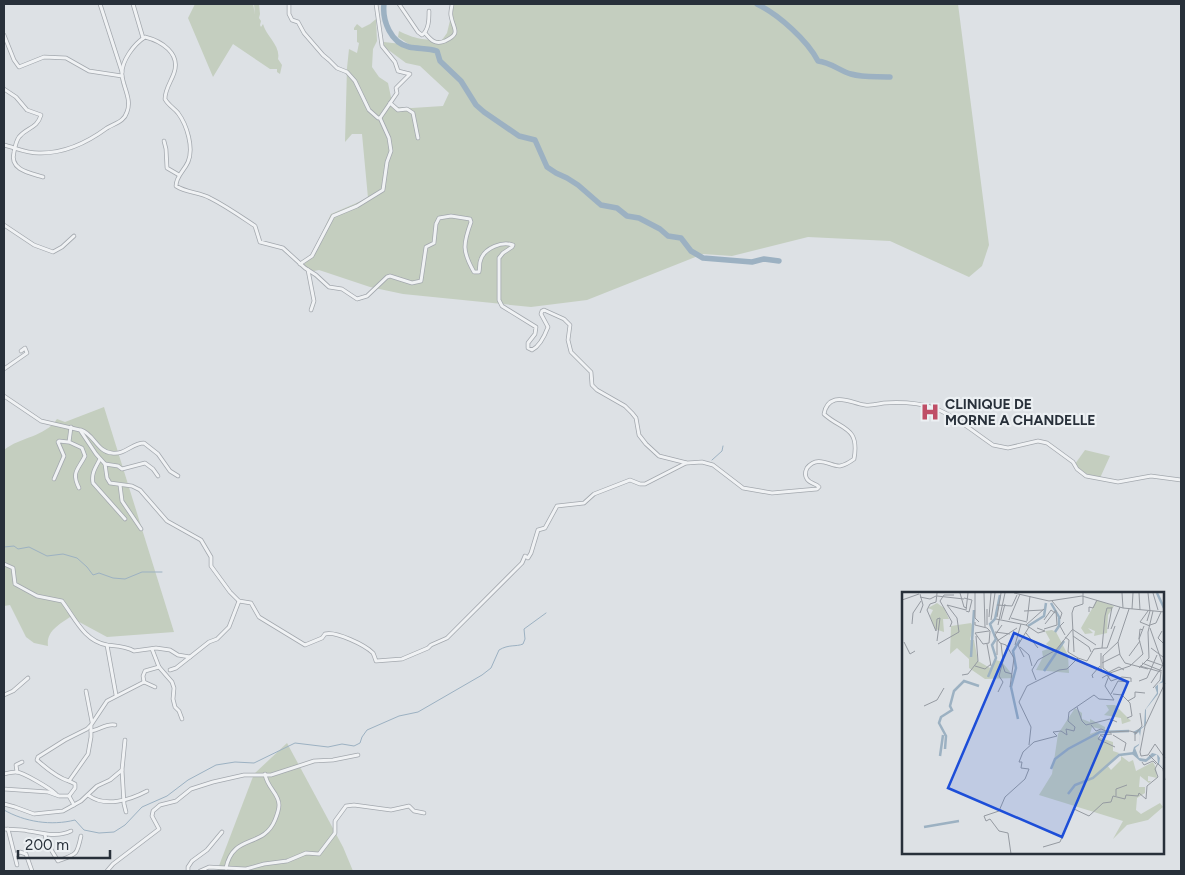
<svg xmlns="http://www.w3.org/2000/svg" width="1185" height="875" viewBox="0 0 1185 875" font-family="Figtree,sans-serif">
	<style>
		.green { fill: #c4cebf }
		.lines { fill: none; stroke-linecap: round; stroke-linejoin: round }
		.stream { stroke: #9cb1c2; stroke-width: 1 }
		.river { stroke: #9cb1c2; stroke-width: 5.5 }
		.minor-casing { stroke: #a3a8ae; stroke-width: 4.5 }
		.minor { stroke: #f0f2f4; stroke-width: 3 }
		.labels { text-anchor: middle; stroke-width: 4.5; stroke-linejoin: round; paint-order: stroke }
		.poi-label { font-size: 14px; font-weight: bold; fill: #28303a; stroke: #ecf0f3; text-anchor: start }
		.inset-river { fill: none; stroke: #9cb1c2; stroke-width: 2.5 }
		.inset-road { fill: none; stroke: #959aa1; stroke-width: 1 }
		.view { fill: #1d4ed8; fill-opacity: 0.15; stroke: #1d4ed8; stroke-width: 2.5 }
		.inset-edge { fill: none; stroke: #28303a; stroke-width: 2.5 }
	</style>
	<rect width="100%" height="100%" fill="#dde1e5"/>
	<g class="green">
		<path d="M195,4H253L255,14L254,4H259L260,14L259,18L261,21L260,25L261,27L263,24C266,36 281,46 278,59L282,65L280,74L277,72V69H270L233,44L213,77L188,18Z"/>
		<path d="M454,4H958L989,245L982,266L969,277L890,241L808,237L732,256L703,254L587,300L531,307L403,294L370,287L319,270L314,271L302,267L312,254L331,214L368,198L362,134H352L345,142L347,68L349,49L357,53L359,43L357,42V30H354V28L357,24L362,28L370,24L376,19L377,41L373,49L372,67L379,77L388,83L393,107L412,108L443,106L449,93L420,66L406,63L383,46L384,42L410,45L398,37L399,31C415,39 423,40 442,40L447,33Z"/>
		<path d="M104,407L174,632L107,637L70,617C60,624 46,631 48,646L34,643L26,637L10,605L4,606V450C20,437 45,437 57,419L65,422Z"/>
		<path d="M1085,450L1110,456L1100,478L1083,474L1075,464Z"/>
		<path d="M287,743L343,847L353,871H217L254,774Z"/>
	</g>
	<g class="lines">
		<g class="stream">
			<path d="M712,460L722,451L723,446"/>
			<path d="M4,547L14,546L18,549L29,547L47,556L63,554L77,558L87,567L93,575L99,573L113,578L125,579L142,572H162"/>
			<path d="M4,810C25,822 51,826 75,820L84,830L99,833L114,832L125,825L142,807L167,796L188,780L216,765L235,762L254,763L295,743L328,747L342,744L354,746L360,743L362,737L367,730L399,716L418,712L482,675L491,668L499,650C509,644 516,647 523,644L525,639L524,629L546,613"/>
		</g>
		<g class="river">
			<path d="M384,4C382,21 391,43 409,47C419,49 428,48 437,51L440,61L461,81L476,105L484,112L519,136L535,140L547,167L556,173L567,178L578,185L601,205L617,208L627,216L639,218L660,229L668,236L681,238L691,251L703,258L752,262L764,259L779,261"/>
			<path d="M757,4C779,15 807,40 818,61C830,62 840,71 851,74C864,78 877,76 890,77"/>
		</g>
		<g class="minor-casing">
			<g id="minor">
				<path d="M100,4L122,72"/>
				<path d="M133,4L143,38"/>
				<path d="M289,4V14L292,20L298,22L304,33L323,55L329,60L337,68L347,72L355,81L369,110L378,118H380L389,138L391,151L387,162L383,190L357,206L333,216L312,256L300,264"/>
				<path d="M376,4L382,46L395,62L398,71L410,74L396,88L397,93L380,118"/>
				<path d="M399,4L418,32L422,35C429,30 429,19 429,11"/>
				<path d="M425,33C431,40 435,45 445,41C462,33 453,29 451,16C450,12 452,7 452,4"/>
				<path d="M4,35L14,60L19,67L44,57L66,58L89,71L122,76"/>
				<path d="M4,89L16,97L27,110L41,115C37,129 27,127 19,137C16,141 15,147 14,152C9,170 30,173 43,177"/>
				<path d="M390,103L398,110L407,109L413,113L418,138"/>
				<path d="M164,141L166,149L167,168L179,175"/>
				<path d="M4,145C16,148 28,154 41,153C65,153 88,142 107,128C115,123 124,122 127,112C132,99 123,87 122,75C121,61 134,44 145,37C161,41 181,53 174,73C171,82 165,89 165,99C168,105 174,108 178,113C187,125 194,148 188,162C184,171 176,176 176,186C187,193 199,192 210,198C226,206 240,216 255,226L260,242L283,248L305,268L316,275L329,287L342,289L357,299L367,296L387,277L390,276L412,283L421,281L426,247L434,243L436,224L439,218L451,216L470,219L471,222C463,244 462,251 474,272H479C480,268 479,263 481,259C485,248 502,241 513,245L512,247L503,253L499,258V300L502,306L536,327L535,334L528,343V348L532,350C540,346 545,335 548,327L541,314L542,311L544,310L564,319L570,325L568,340L571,352L591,372L592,385L597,390L625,406L632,413L636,418L639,435L646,444L659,456L687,463L702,462L713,465L743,488L772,493L817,489L819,487C816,483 810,484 807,479C805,476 805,472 807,468C818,454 831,467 840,466C845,465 850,462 854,459C860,426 841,430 824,414C825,408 828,402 835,400C844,397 855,404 865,405C871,406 878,404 884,403C900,402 919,403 934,408C955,416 974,432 993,445L1008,448L1038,441L1047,443L1073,462L1077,469L1086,476L1118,482L1151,476L1181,480"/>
				<path d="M4,225L34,245L53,252L62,247L74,236"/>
				<path d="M308,270L314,301L311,310"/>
				<path d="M4,369L27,353L25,348L21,351"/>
				<path d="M4,396L41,421L80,430L96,454L105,464L107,478L110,483L132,486L140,490L167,521L201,540L211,557V566L230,592L239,601L251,603L259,617L305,645L322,638L325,634C336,631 365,645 373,653C374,655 375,658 376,661L402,659L428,648L431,645L447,638L522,563L525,556L528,558L531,553L538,530L545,528L557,506L584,503L594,494L630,480L640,484H645L686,463"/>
				<path d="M71,427L69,442L82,448L85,456C78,470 71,472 79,488"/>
				<path d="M81,430C94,434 97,452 112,453C125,455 132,443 144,443L158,454L170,471L178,476"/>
				<path d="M100,459C96,467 91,473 93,483L125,519"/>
				<path d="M105,464L118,466L122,469L145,463L153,469L158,476"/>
				<path d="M54,479L64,456L58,442L59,441L68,442"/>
				<path d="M120,485L122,501L141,529"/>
				<path d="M4,564L13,568L15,584L37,596L62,601C75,618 84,641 107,645C116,646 126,646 134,651L156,648L170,650L178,655L190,657L209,642L217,639L229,627L239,601"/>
				<path d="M107,645L116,695"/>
				<path d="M152,649L159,667L172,682L174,688L173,699L175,707L179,711L182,719"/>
				<path d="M170,670L176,668L190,657"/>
				<path d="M144,682L143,676L145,671L159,667"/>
				<path d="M144,682L155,687"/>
				<path d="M86,691L92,722"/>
				<path d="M4,695L13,691L28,678"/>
				<path d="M91,731C99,730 107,723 115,725"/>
				<path d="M122,770L124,804L126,812"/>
				<path d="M17,772L16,765L22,762"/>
				<path d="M4,774C8,773 12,772 16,772C23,772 51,789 56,794"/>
				<path d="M69,781C58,778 46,768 37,760L38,757L65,740L87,729L90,726"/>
				<path d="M4,789L48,792L59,796H69L74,805"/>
				<path d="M88,795C105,808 130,800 147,791"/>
				<path d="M69,796L75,788V784L69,781L88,754L91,737V725L107,701L144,682"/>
				<path d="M4,804L15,807L34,814L63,811L81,801L97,786L110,780L122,770L125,740"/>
				<path d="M4,829C12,830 20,829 28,831C43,833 56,838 71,831"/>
				<path d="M8,829L17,865"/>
				<path d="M45,835L47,843L58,861C77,854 77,855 81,836"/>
				<path d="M15,855L20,852L26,854L32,871"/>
				<path d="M226,868C233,833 263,849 275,820C277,815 279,810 279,805C279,793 267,788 265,774"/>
				<path d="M107,871L113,864L159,829L152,816L153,811L160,805L176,801L191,789L213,782L244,775H271L314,761L333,760L358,755"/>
				<path d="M188,871V867L192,861L207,850L222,832"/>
				<path d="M200,871L209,867L246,869L264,864L287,861L306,853L319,854L335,833V821L346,806L354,805L391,810L409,806L414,811L424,813"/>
			</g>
		</g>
		<use href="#minor" class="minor"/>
	</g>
	<defs>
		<g id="hospital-bare" transform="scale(1.5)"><path d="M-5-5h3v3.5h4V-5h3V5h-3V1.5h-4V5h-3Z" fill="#bf4e67" stroke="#ecf0f3" stroke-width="2.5" paint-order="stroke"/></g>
	</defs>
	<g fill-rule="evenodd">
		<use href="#hospital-bare" x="930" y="412"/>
	</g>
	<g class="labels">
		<g class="poi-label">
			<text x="945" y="409">CLINIQUE DE<tspan x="945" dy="16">MORNE A CHANDELLE</tspan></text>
		</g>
	</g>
	<g transform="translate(902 592)">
		<rect width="262" height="262" fill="#dde1e5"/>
		<path d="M195,8L212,14L206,23L205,41L192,44L193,39L186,36L191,41L183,42L179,36ZM35,11L42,16L47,27H41L42,40L33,37L28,24L31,18L26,16ZM69,31L71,35L68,48H72L76,69L88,76L94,68L100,70L113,86L83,87L67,76V67L55,56L48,62L49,34ZM150,38L154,40L166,63L167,81L134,78L141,65L140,59L149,56L144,52L148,48L143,39ZM204,113H213L229,129L220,132L219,126L202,123L207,118ZM173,116L180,121V127L188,130V127L203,135V138L190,135L188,142L199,138L196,145L211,150V159L217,161L205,173L209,178L219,168V164L227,170L231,168L234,179L251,170L254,176L255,186L246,184V189H249L247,191L238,184L237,195H243V201L235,206L234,218L239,222L258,211L261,215L246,228L225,233L211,247L221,229L137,203L150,182L156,142Z" fill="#c4cebf"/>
		<path d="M262,74V90L256,92V102L244,117V131L243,134L239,137L237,153L233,156L237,166L244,167L250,161L254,162L256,163L258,166L257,172L262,176L256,172L255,162L244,170L238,169L230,162L232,155L237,152L238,144L237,140L233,143L231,140L242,134L243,118L255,101L253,95L260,89Z" fill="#9cb1c2"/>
		<path class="inset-river" d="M255,1L262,16M149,11L157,25V34L153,40M126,34L142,24L144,11M69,65L72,18M142,79L162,49M86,85L94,66L90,53L94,47L88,32L93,27L98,3M116,127L109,95L114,76L111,59L118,48M43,157L44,144L37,131L39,125L50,118L48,114L52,99L62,89L77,94M38,164L41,143M149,177L153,167L166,157L198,140L227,139M166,202L173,193L191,186L217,163L233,161M22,235L57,229"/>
		<path class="inset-road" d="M35,1L34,10L28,12L25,18L34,39L35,27L38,26L35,49M58,1L62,15L65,16M73,1V26L77,30M82,1L83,35M112,1L147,9L180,4L221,16L263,20M220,1L221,16M237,1L238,18M251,1L256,18M18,2L21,13L18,21M35,4L62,7M18,5L28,7L34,4M62,6L70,8L67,20L64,19M0,8L17,2M150,9L160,21L158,27M95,13L110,14L115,3M85,17V33M227,17L216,50L218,63L223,71L246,77M230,17L231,1M122,19L141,18M246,19L238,30L248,34M187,20V15L191,16L195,8M87,25L89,1M95,25L99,1M109,26L125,30M94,27L124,33M99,27L103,12M89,28L93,1M107,28L118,2M142,28L149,18L153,21M125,29L128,4M245,29L248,19L246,1M73,30V33L85,36L88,39L87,51L81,52L73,41L87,39M162,30L158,34L163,43M10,32L11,21L19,9M143,32L154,18M96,33L103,1M100,33L93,43L98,51L104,53L112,66L108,95M248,33L254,31L259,20M48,35L50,30L38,9L42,3H52M135,36L143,39L136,41M248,36L261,73L249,91M142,37L155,33L154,19M170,37L194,53M206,37L210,15M209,37L218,15M241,38L238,37L237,47L242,34M260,39L256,46L263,53M93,40L108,42M124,41L136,56M136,41L124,33L142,17M171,44L187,55L189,60M163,45L167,48L166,60L176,66M2,50L8,62L13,59M36,52L57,40L55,26L45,13L64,18L66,1M85,52L89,74M113,53L119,32M118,55L127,63L130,74M200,56L203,24L205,16H209M200,56H205L213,34M249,56L261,65M172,60L170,21L172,15L181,12V1M199,61V78M95,63V49L115,36M227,64L238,49M122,65L116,53L127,35M245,68L262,74M100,71L103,80L110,82M200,71L218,62M240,71L260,79M73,74L83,77L89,72M228,74L241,62L237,47M238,74L259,80L258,88L251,96M237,76L247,66L246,40L251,19M207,80L217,75L222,78M208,81L201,76V64L216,50M208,81L228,74M60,83L66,82L76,69L74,44M191,86L190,83L198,74M200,86L205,83L209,89L220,85L229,86V90M134,88L130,78L136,68L154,58L170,38M237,89L245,86L255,63M263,91L243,134L238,160L239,164L246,163L253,152L263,166M96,100L101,90L97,84L101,69L99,51M209,102L216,89L227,90M211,102L220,103L228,111L230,124L225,126M226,109L233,105V100L243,101M22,114L35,108L42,96M175,115L180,129L184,133L208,127L215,130M189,133L194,139L199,137L209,141M208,140L228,139L235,141M211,143L224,151L222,159M155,144L151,140L159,139L165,143L164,137L172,139L173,135L166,129L167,120L192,103L197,107L212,108L203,94L208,81M198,144L196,147L213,155M201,145L198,143L210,142M233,149V142L240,134L238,121M127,153L129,135L117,110L125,94L157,78L165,77L176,66L185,69L192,57L200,56M247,163L261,177L263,188M240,170L242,173L251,169L254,172M214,204V197L225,193M141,255L158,250L172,217L187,224L201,211L209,210L211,204L223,207L224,203L236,204L237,201L244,207L245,194L256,185L253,177L256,171M109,262L106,241L97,239L88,227L84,229L82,224L97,219L103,205L123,187L127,177L119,176L120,170H117L121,160L132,150L155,144"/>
		<path class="view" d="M112,41L226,90L160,245L46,196Z"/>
		<rect width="262" height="262" class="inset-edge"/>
	</g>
	<rect width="1185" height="875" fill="none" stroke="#28303a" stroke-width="10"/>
	<path d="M18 850v8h92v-8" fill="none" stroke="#28303a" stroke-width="2.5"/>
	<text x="25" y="850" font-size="15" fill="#28303a" stroke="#ecf0f3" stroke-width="4" paint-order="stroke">200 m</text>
</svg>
